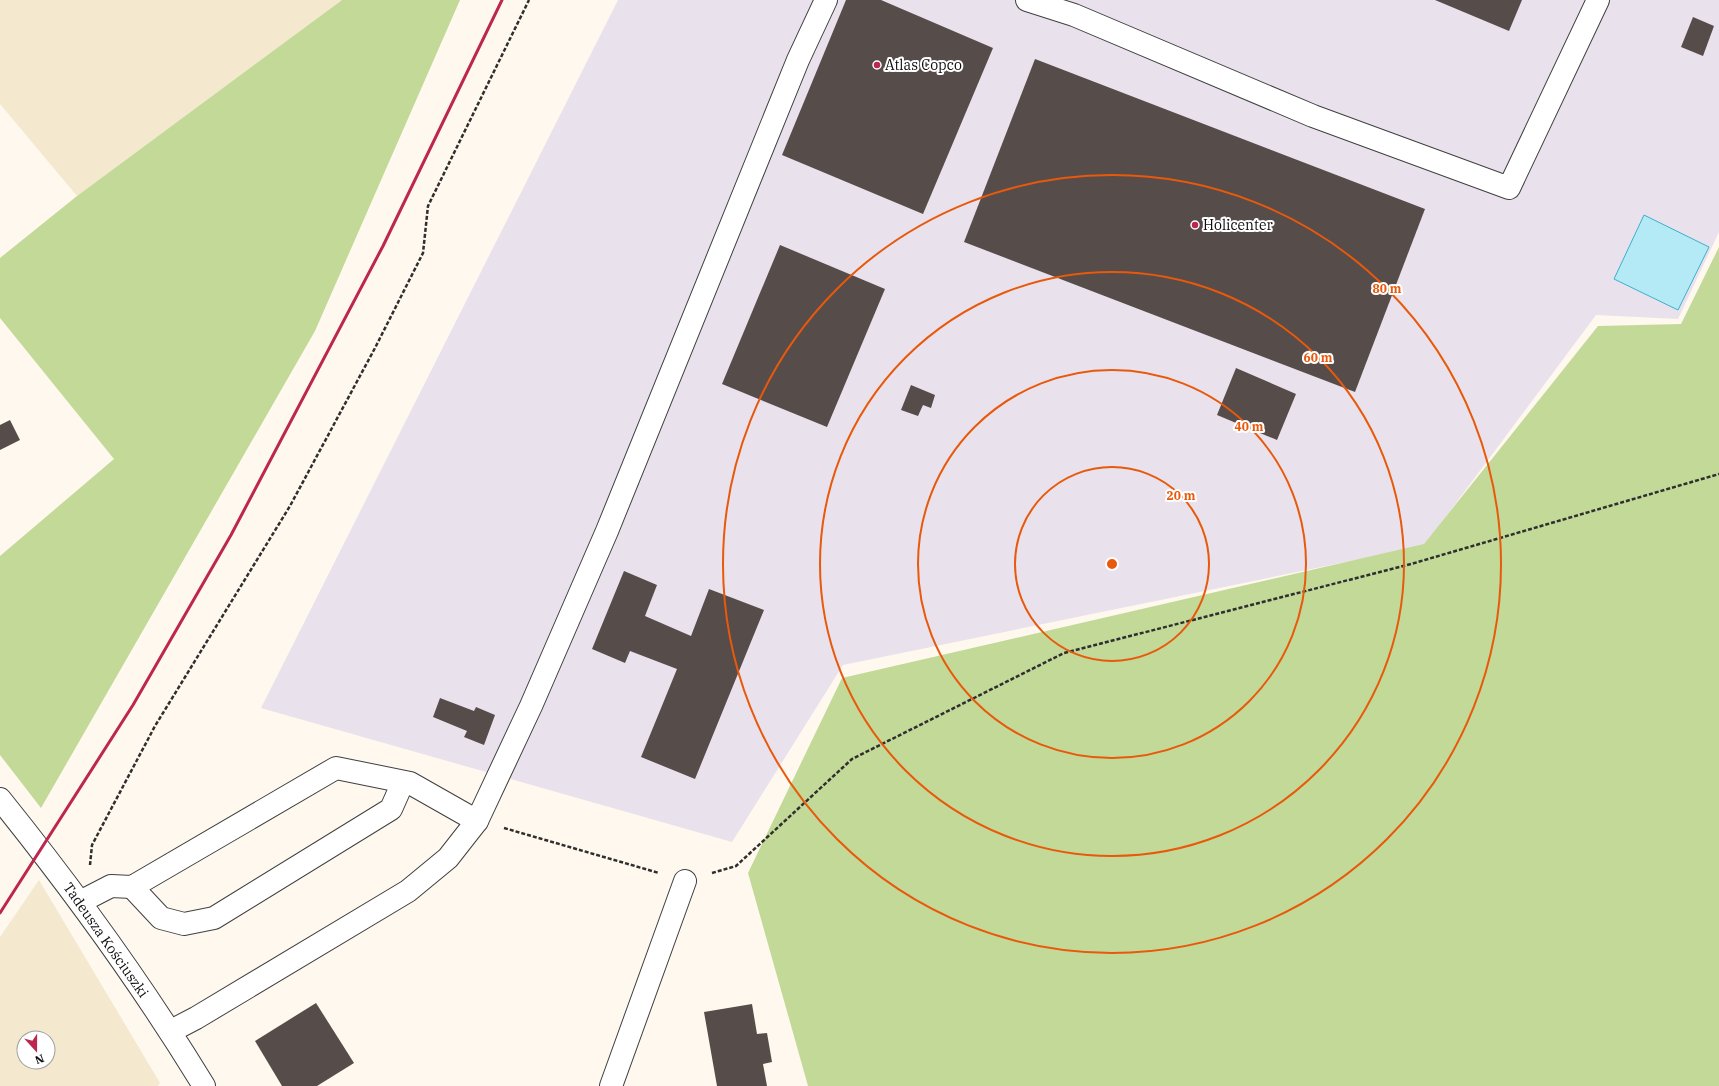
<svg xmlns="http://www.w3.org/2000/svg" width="1719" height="1086" viewBox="0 0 1719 1086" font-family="'IBM Plex Serif',serif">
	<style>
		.industrial { fill: #e9e2ec }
		.farmland { fill: #f4e9ce; fill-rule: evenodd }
		.forest { fill: #c3d998 }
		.water { fill: #b3eaf5; stroke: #3bb0cb }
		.building { fill: #564c4a }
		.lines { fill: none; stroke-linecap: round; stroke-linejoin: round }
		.minor-casing { stroke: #404040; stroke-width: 24 }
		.path { stroke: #2f2f2f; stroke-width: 2.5; stroke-dasharray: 4 2; stroke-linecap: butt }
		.minor { stroke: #fff; stroke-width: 22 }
		.rail { stroke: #bc274d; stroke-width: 3 }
		.ring { fill: none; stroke: #e8590c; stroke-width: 2 }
		.poi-dot { fill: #bc274d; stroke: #fff; stroke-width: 1.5 }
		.labels { text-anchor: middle; stroke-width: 4; stroke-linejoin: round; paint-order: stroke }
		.poi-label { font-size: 14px; fill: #0d0d0d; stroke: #fff; text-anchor: start }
		.street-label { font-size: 14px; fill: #0d0d0d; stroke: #fff }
		.centre { fill: #e8590c; stroke: #fff; stroke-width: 2 }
		.ring-label { font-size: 12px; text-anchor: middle; font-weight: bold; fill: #e8590c; stroke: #fff; stroke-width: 4; stroke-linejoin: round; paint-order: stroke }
	</style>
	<rect width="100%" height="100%" fill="#fff8ee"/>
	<path class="industrial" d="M618,0H1719V232L1678,319L1596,315L1424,546L843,665L732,842L261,708Z"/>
	<g class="farmland">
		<path d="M0,0H342L77,196L0,104Z"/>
		<path d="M39,880L160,1083L158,1086H0V937ZM24,1038H48V1062H24Z"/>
	</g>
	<g class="forest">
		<path d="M342,0H460L315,331L41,808L0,755V556L114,459L0,318V258L77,196Z"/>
		<path d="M1719,247V1086H808L748,873L842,678L1424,544L1598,326L1681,324Z"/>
	</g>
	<path class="water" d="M1644,215L1709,247L1678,310L1614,279Z"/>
	<g class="building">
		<path d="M846,0H881L993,48L923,214L782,155Z"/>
		<path d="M1435,0H1522L1509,31Z"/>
		<path d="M1693,17L1714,26L1703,56L1681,47Z"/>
		<path d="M1035,59L1425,209L1355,392L964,242Z"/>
		<path d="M780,245L885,289L827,427L722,384Z"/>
		<path d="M1236,368L1296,394L1277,440L1217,415Z"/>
		<path d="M911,385L935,395L931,408L923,405L918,416L901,410Z"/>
		<path d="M10,420L20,440L0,450V425Z"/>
		<path d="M624,571L657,585L645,616L691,636L709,589L764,610L695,779L641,757L677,669L630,651L625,663L592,649Z"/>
		<path d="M440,698L474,711L476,707L495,715L484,745L464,737L467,731L433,717Z"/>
		<path d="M316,1003L354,1063L317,1086H282L255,1041Z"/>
		<path d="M752,1004L757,1034L767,1033L772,1062L763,1064L767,1086H717L704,1012Z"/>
	</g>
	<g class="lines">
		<g class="minor-casing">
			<g id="minor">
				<path d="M1027,0L1074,15L1313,116L1509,188L1598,0"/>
				<path d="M0,799C74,891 143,986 204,1086"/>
				<path d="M132,887L161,918L184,924L214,918L391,809L403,782"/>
				<path d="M80,902L111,886L132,887L336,768L410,783L477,821"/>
				<path d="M171,1031L196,1018L408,891L448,858L477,821L531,706L607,531L798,60L826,0"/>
				<path d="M611,1086L685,881"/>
			</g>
		</g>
		<g class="path">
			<path d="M504,828L659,873"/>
			<path d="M90,865L92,845L155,726L290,506L375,348L423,253L428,206L529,0"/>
			<path d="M712,873L736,866L852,759L1064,653L1411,564L1719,474"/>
		</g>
		<use href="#minor" class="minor"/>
		<path class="rail" d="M0,913L133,705L231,535L383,246L502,0"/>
	</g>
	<g class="ring">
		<circle cx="1112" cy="564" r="97"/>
		<circle cx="1112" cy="564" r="194"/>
		<circle cx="1112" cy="564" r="292"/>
		<circle cx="1112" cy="564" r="389"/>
	</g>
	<g class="poi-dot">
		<circle cx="877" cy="65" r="4"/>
		<circle cx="1195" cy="225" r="4"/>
	</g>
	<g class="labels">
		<g class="poi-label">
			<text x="885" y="70">Atlas Copco</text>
			<text x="1203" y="230">Holicenter</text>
		</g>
		<g class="street-label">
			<text transform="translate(106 940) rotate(55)" y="5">Tadeusza Kościuszki</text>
		</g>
	</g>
	<circle cx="1112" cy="564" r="6" class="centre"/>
	<g class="ring-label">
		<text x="1387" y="293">80 m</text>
		<text x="1318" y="362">60 m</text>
		<text x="1249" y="431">40 m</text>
		<text x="1181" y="500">20 m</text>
	</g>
	<g transform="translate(36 1050) rotate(159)"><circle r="19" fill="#ffffff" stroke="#9e9e9e"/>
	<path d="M0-3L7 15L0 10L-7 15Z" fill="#bc274d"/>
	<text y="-6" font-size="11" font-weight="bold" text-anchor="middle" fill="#0d0d0d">N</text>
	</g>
</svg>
